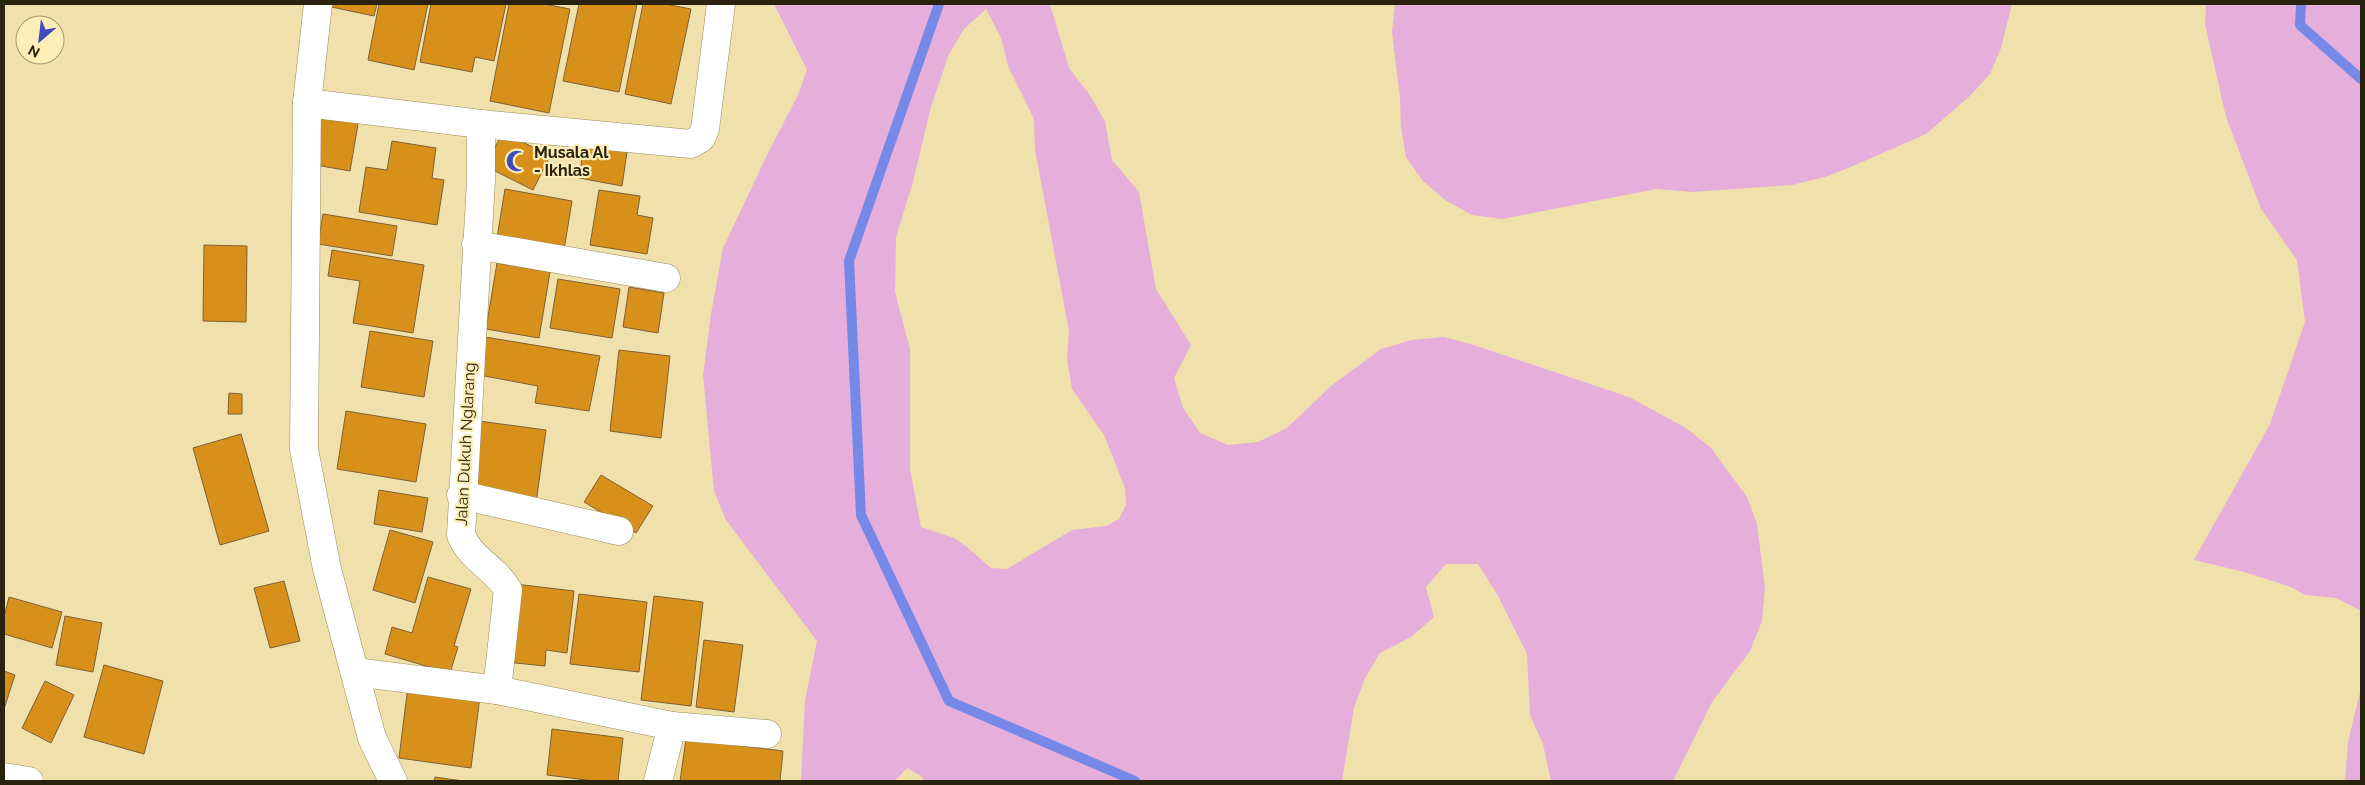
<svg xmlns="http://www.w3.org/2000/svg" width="2365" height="785" viewBox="0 0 2365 785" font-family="Raleway,sans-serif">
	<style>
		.green { fill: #e6aeda; fill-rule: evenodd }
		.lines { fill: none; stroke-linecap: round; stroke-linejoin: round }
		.stream { stroke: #7689e9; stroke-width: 10 }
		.building { fill: #d7911b; stroke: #7f6036 }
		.minor-casing { stroke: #9b8c5a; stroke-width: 29 }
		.minor { stroke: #fff; stroke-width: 28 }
		.labels { text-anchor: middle; stroke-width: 4.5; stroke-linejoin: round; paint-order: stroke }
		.poi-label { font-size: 16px; font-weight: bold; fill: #29220e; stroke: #fdeeb8; text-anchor: start }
		.street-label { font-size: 16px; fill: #29220e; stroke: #fdeeb8 }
	</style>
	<rect width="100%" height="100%" fill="#f0e0ab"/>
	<g class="green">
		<path d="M774,4H1050L1069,68L1089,94L1105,121L1112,160L1139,192L1156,289L1191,345L1174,378L1183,408L1200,433L1228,445L1258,442L1287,428L1331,386L1381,349L1412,340L1444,337L1474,345L1629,397L1686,428L1711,448L1747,497L1757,524L1765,588L1762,621L1750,651L1712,702L1673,781H1551L1543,744L1530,715L1527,654L1497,594L1478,564H1446L1426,587L1434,617L1411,637L1380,653L1365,678L1354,708L1342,781H924L921,776L907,768L895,781H801L805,700L817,641L726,520L714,491L703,375L711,314L723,248L769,151L797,97L807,70ZM986,9L1001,38L1008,66L1034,119L1035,150L1069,331L1067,359L1072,389L1104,435L1125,488L1126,505L1119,519L1106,526L1072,530L1007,569L991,568L967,547L954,538L921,527L910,469V349L895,292L896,237L913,182L931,107L949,54L964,29Z"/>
		<path d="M1395,4H2012L2001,48L1990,74L1971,95L1926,134L1853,166L1825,177L1792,185L1692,192L1656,189L1502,219L1472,215L1445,200L1423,181L1406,157L1401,127L1400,98L1392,32Z"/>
		<path d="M2206,4H2361V611L2336,598L2305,595L2291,587L2244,572L2194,560L2270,424L2305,322L2297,260L2261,209L2226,117L2205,24Z"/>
		<path d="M2361,688V781H2345L2348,742Z"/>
	</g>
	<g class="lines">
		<g class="stream">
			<path d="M939,4L849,261L861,515L949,701L1135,781"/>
			<path d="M2301,4L2300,25L2361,79"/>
		</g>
	</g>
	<g class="building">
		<path d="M323,4H377L374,16L322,5Z"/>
		<path d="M379,4H428L414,70L368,60Z"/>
		<path d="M431,4H506L494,61L475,57L472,72L420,62Z"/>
		<path d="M509,4H544L570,9L549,113L490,101Z"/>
		<path d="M579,4H637L619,92L563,81Z"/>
		<path d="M643,4H665L691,9L671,104L625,94Z"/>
		<path d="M319,111L359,118L350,171L310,164Z"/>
		<path d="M503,132L550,156L533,190L485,166Z"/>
		<path d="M392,141L436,148L432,178L444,180L437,225L359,212L366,167L387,170Z"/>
		<path d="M584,145L627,152L622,186L579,178Z"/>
		<path d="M505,189L572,201L564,250L497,238Z"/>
		<path d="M599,190L640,196L637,215L653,218L647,254L590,245Z"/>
		<path d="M323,214L397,226L392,256L318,244Z"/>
		<path d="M204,245L247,246L246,322L203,321Z"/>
		<path d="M332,250L424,265L413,333L353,323L360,281L328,276Z"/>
		<path d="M497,263L550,272L539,338L486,329Z"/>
		<path d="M558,279L620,289L612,338L550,328Z"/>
		<path d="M629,287L664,293L658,333L623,327Z"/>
		<path d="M370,331L433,341L424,397L361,387Z"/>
		<path d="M485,337L600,356L589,411L535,403L538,386L479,375Z"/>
		<path d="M619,350L670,356L661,438L610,431Z"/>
		<path d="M229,393L242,394V414H228Z"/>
		<path d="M346,411L426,424L416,482L337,469Z"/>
		<path d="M479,421L546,430L536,503L470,494Z"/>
		<path d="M241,434L269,531L220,545L193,448Z"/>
		<path d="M601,475L653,506L636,533L584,502Z"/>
		<path d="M379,490L428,498L422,532L374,524Z"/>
		<path d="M390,530L433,542L415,603L373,590Z"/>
		<path d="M428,577L471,589L454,646L458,647L450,673L385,654L392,627L412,633Z"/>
		<path d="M284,581L300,641L270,648L254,588Z"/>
		<path d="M515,584L574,591L567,653L546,650L545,666L506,662Z"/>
		<path d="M579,594L647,602L639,672L570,664Z"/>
		<path d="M654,596L703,602L691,706L641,700Z"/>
		<path d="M9,597L62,612L52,648L4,634V617Z"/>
		<path d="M65,616L102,623L93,672L56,665Z"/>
		<path d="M704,640L743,645L734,712L696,707Z"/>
		<path d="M104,665L163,681L144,754L84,737Z"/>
		<path d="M4,671L15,675L4,709Z"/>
		<path d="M45,681L74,695L51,743L22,728Z"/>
		<path d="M408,686L480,696L471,768L399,758Z"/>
		<path d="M552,729L623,738L618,781H594L547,775Z"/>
		<path d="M686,739L783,751L780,781H680Z"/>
		<path d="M435,777L463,781H434Z"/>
	</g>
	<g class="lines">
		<g class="minor-casing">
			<g id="minor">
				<path d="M318,4L307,103L304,449L327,569L372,738L393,781"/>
				<path d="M307,103L481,124L691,144L701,138L705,129L721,4"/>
				<path d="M481,124V180L461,535C472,561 495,567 508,590L497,690"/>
				<path d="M476,245L666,278"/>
				<path d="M461,495L619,531"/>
				<path d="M355,672L497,690L672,726L658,781"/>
				<path d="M672,726L767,734"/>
				<path d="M4,777L29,781"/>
			</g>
		</g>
		<use href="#minor" class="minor"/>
	</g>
	<defs>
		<g id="mosque-bare" transform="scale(1.725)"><path d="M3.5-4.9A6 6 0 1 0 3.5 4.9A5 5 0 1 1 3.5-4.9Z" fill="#404abe" stroke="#fdeeb8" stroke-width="2.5" paint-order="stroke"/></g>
	</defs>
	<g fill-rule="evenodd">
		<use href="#mosque-bare" x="517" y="161"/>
	</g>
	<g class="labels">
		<g class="poi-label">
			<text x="534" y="158">Musala Al<tspan x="534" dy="18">- Ikhlas</tspan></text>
		</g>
		<g class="street-label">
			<text transform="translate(465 444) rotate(-87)" y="6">Jalan Dukuh Nglarang</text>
		</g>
	</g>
	<rect width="2365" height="785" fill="none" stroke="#29220e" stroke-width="10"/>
	<g transform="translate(40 40) rotate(208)"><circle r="24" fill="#fdeeb8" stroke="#a89c74"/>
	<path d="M0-4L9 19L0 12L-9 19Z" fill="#404abe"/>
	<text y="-8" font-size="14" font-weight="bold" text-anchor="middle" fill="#29220e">N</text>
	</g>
</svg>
